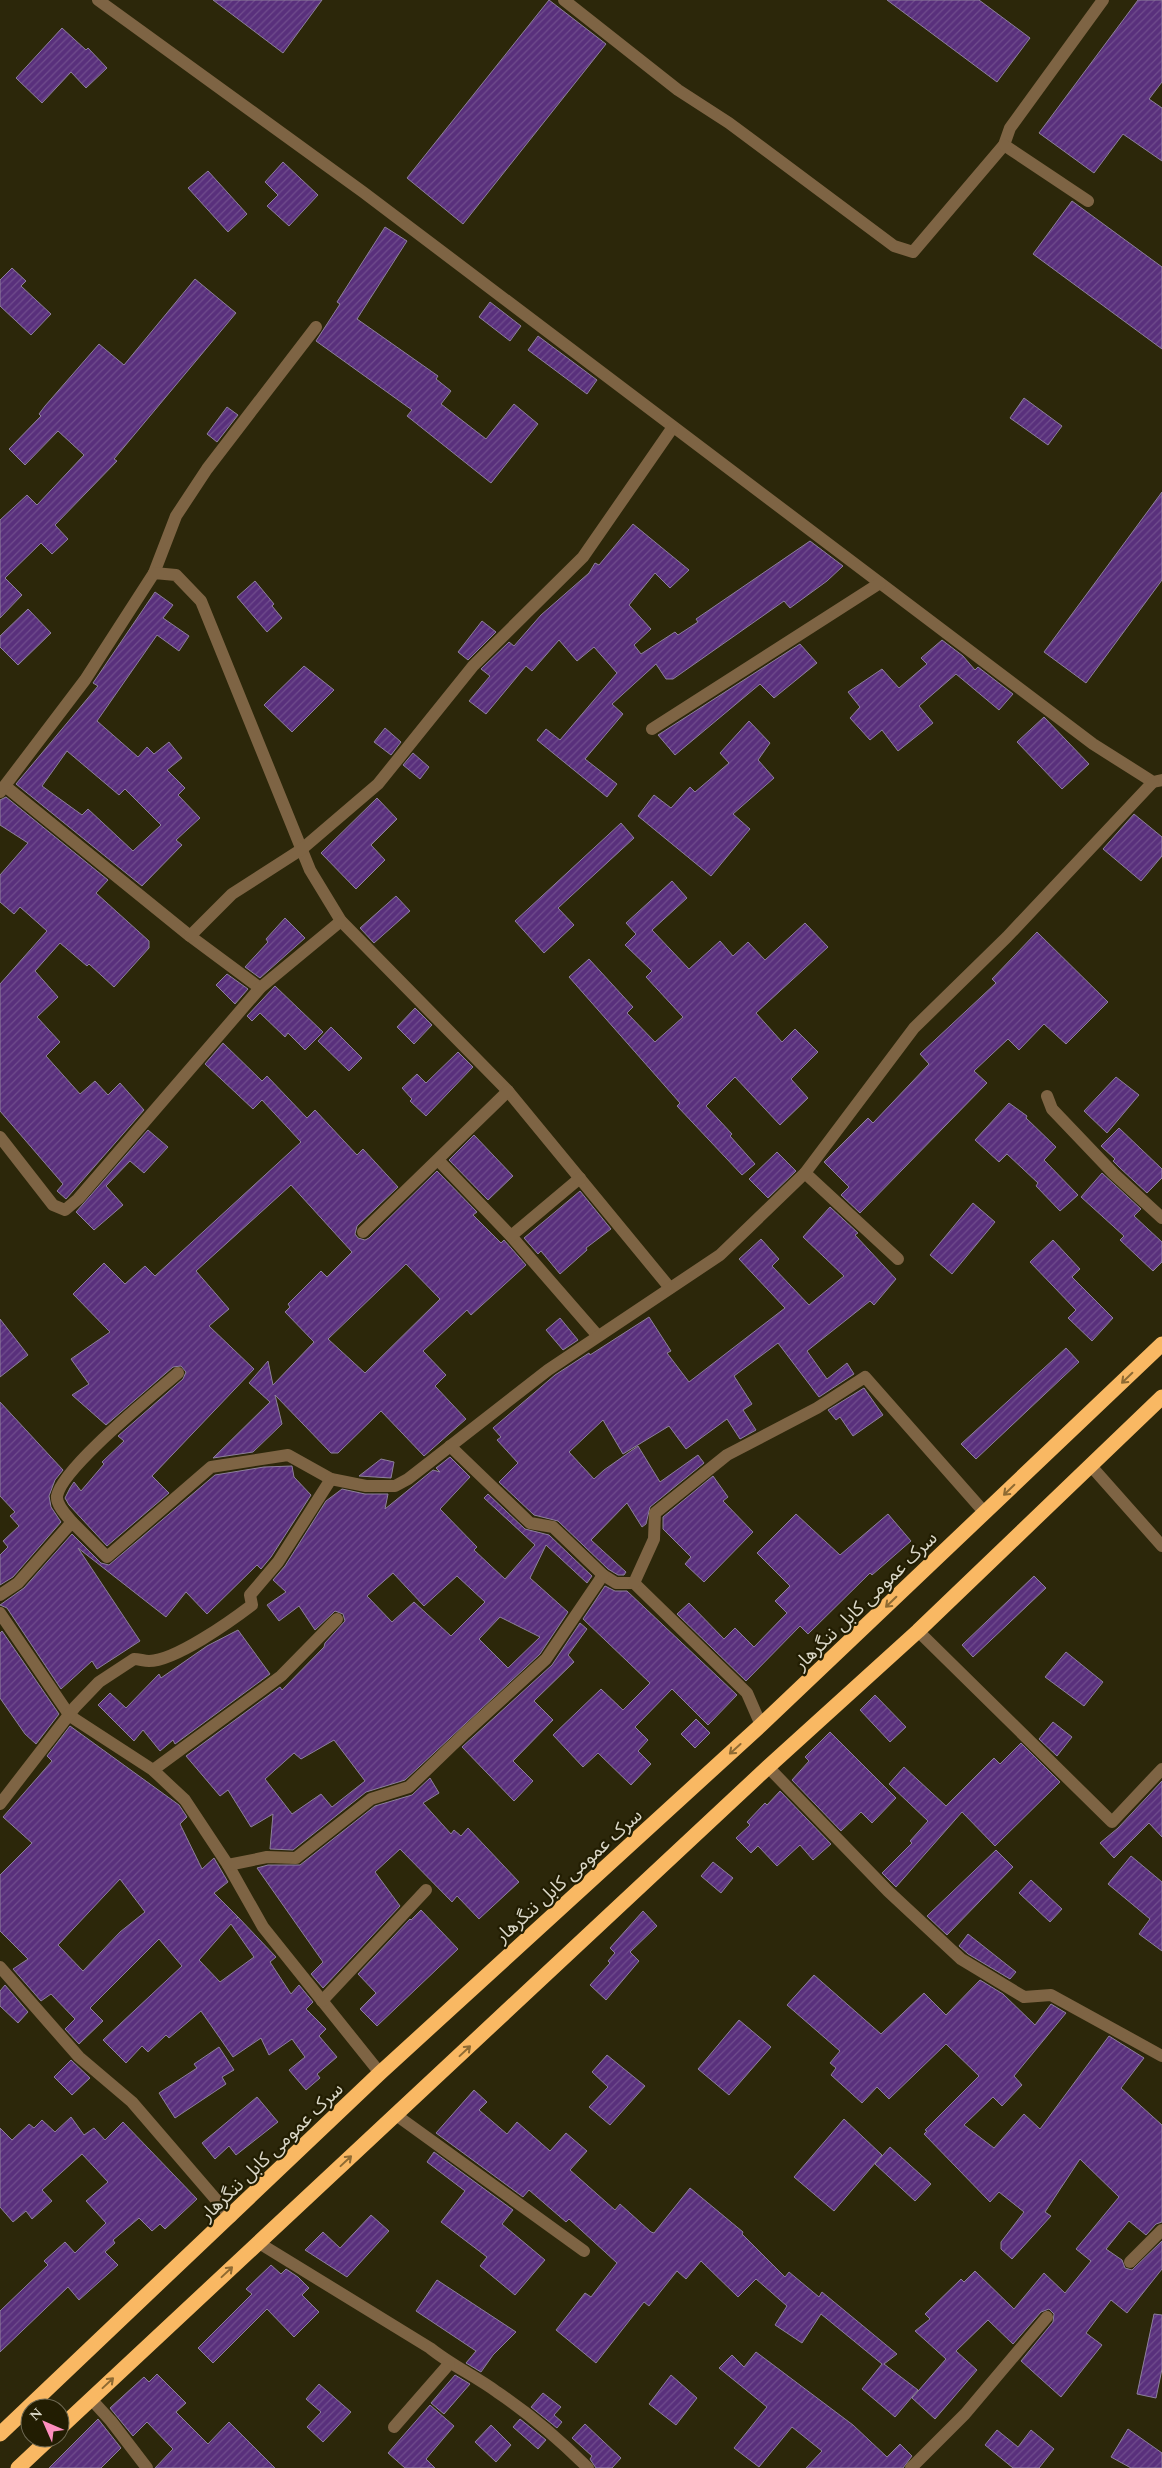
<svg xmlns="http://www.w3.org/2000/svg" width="1162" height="2468" viewBox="0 0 1162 2468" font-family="Spectral,'Noto Sans Arabic',serif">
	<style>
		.building { fill: url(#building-hatch); stroke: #8d809c; fill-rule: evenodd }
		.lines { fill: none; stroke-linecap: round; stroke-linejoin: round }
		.minor { stroke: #7e6444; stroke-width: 12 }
		.highway { stroke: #f9b863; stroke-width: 15 }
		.oneway { stroke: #8e6a32 }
		.labels { text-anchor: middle; stroke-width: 4.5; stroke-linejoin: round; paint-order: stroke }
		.street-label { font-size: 19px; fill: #dad7c7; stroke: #221d02 }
	</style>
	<defs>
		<pattern id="building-hatch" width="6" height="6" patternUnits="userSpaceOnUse" patternTransform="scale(1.25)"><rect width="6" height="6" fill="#59307c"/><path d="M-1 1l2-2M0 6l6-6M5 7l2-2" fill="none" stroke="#704d8d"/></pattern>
	</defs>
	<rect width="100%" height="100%" fill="#2c270a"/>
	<g class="building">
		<path d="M213,0H322L283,53Z"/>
		<path d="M549,0L606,44L463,224L407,178Z"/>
		<path d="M887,0H979L1030,38L997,82Z"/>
		<path d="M1138,0H1162V82L1149,99L1162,108V161L1123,134L1094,173L1039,133Z"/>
		<path d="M62,28L86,50L88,48L107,68L86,88L71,72L42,103L16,78Z"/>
		<path d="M283,162L318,195L289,226L267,206L278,195L265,182Z"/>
		<path d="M208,171L247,214L228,232L188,188Z"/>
		<path d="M1072,201L1162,267V349L1033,254Z"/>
		<path d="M385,227L407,241L357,319L438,376L436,379L451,391L441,404L486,439L514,404L538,424L491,483L407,416L412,410L316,341L340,304L337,302Z"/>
		<path d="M12,268L26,281L21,286L51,314L31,335L0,306V280Z"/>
		<path d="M195,279L236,313L114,459L117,461L55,525L68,539L52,554L41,543L5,578L22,595L0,618V520L27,495L37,505L84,455L58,431L25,465L9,449L41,416L39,414L45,406L99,344L124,365Z"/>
		<path d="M490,302L521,326L510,341L479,317Z"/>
		<path d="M538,336L597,380L587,394L528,350Z"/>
		<path d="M1024,398L1062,426L1048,445L1010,418Z"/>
		<path d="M227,407L238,415L217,442L207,434Z"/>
		<path d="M1162,492V580L1086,683L1044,652Z"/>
		<path d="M633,524L689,570L670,588L655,573L629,605L651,629L634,645L641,654L675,632L678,635L698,622L696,619L810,541L843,566L827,581L790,608L784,601L673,679H666L656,664L612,704L623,714L585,759L617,784L607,797L537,740L546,729L560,740L617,673L594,647L577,661L559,640L532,671L526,666L486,714L469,701L490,676L481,669L509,642L514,646L541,615L589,573L595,563L599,565Z"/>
		<path d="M255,581L274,604L272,606L282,618L267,632L237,597Z"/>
		<path d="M155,592L173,605L163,618L189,636L179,651L157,635L97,721L138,757L147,747L154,754L169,742L182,758L167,770L185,788L178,795L200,818L176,840L182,845L142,886L16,784L98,686L93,683ZM67,751L119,795L125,789L161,825L133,851L88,809L82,815L42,786Z"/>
		<path d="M28,609L51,633L18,665L0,647V636Z"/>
		<path d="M482,621L496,632L468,660L458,652Z"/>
		<path d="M942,640L963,656L975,670L978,667L1013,694L999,710L956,674L919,706L933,723L898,751L882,730L870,740L850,718L860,707L848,692L882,669L899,688L927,664L921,658Z"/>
		<path d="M800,644L817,663L774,698L760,684L675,755L658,735Z"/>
		<path d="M304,666L334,690L292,732L264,705Z"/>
		<path d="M1044,717L1089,764L1062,789L1017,742Z"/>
		<path d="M749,721L770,743L758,760L774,778L733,814L750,829L711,876L638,816L654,795L671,808L690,787L695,792L729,763L720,753Z"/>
		<path d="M385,728L401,742L391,755L374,742Z"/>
		<path d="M413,753L429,767L420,779L403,765Z"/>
		<path d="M6,797L108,880L96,893L149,941V948L114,987L89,964L87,966L60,943L35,971L58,997L37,1017L60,1042L46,1056L80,1094L95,1081L108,1095L120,1083L144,1110L66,1199L57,1191L63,1184L0,1111V984L47,931L20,907L14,914L0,902V875L28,843L0,825V800Z"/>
		<path d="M377,798L397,819L371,845L385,860L356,889L321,853Z"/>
		<path d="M1134,814L1162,837V856L1141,881L1103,849Z"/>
		<path d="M621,823L634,838L558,908L574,925L544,953L515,921Z"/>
		<path d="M672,881L687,898L652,930L689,969L720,941L733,956L748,942L765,960L805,923L828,947L756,1013L782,1042L795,1029L818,1052L791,1079L808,1098L780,1125L735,1077L706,1106L732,1134L730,1136L755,1164L742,1175L677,1106L680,1103L569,977L589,959L633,1007L627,1013L655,1042L683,1017L646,977L652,971L625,945L636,934L626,923Z"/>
		<path d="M396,896L410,911L374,943L360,928Z"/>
		<path d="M285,918L305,938L260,978L245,967L268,942L266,939Z"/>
		<path d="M1037,932L1108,1002L1066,1044L1044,1024L1019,1050L1008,1039L974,1071L987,1083L860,1213L841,1195L849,1187L824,1162L868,1118L873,1123L929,1064L920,1054L996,983L992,979Z"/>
		<path d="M227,974L248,989L235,1004L216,985Z"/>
		<path d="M275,986L323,1032L305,1050L288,1033L285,1037L260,1013L252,1021L247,1016Z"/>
		<path d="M415,1008L432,1025L414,1044L397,1027Z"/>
		<path d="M331,1027L362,1058L349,1071L318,1041Z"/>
		<path d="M223,1043L262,1081L267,1076L307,1118L315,1110L357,1155L363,1149L398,1187L357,1226L355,1234L358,1238L365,1240L369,1238L437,1171L477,1212L473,1215L501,1243L504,1240L526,1265L471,1315L467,1310L423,1351L446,1375L435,1386L466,1419L424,1456L381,1411L338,1453H331L275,1395L282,1424L253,1452L213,1458L270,1402L249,1383L268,1361L273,1385L314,1342L285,1312L290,1307L288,1304L321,1271L327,1277L352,1252L291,1185L196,1271L229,1309L209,1326L254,1369L152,1476L169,1493L107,1546L69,1505L65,1498L70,1488L74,1482L81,1491L104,1464L102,1462L124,1441L118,1436L183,1379L186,1372L181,1366L173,1367L106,1425L72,1395L89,1384L71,1359L110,1332L73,1294L104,1263L125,1284L145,1266L155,1276L301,1142L262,1100L253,1109L205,1064ZM406,1264L440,1299L365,1373L328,1339Z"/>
		<path d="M458,1052L473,1067L426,1116L410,1101L412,1099L402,1088L417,1074L426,1083Z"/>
		<path d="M1116,1077L1139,1095L1107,1133L1084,1111Z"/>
		<path d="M1009,1103L1027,1116L1026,1118L1056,1147L1044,1160L1078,1195L1060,1211L1036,1186L1038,1183L1007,1154L999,1162L975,1140Z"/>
		<path d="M1119,1128L1162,1169V1178L1147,1193L1120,1168L1113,1161L1115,1159L1101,1146Z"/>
		<path d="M148,1130L168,1147L144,1173L130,1161L106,1186L123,1205L94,1230L76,1212Z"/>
		<path d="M474,1135L513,1176L488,1200L449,1160Z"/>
		<path d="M777,1152L796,1171L768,1198L749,1179Z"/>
		<path d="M1102,1173L1141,1209L1134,1216L1162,1242V1262L1153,1271L1120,1240L1124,1236L1081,1197Z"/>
		<path d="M580,1191L611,1229L586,1248L587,1250L560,1274L541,1251L538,1254L524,1238Z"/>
		<path d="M973,1203L995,1222L952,1274L930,1255Z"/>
		<path d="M830,1207L858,1233L855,1235L896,1279L874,1305L870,1301L807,1351L827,1379L847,1363L854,1374L819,1397L778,1343L734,1376L752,1404L743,1410L756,1430L740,1439L727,1419L686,1449L669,1426L623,1454L603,1420L569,1452L594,1479L604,1470L638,1446L660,1482L698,1455L704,1463L650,1507L646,1524L642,1527L627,1503L591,1540L626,1572L624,1575H618L608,1569L558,1521L534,1515L499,1482L518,1463L497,1440L501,1437L493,1428L555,1375L589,1353L590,1355L649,1317L671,1351L667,1353L689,1382L785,1308L739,1259L761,1239L779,1259L772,1266L809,1305L844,1276L803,1237Z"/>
		<path d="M1053,1240L1080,1269L1072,1277L1113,1318L1092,1341L1068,1318L1076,1310L1030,1262Z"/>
		<path d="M560,1318L578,1340L563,1350L546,1330Z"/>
		<path d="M0,1319L28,1355L0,1377Z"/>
		<path d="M1066,1348L1079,1362L976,1459L961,1444Z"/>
		<path d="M864,1388L883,1415L853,1436L840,1417L836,1420L828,1410Z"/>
		<path d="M0,1402L63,1470L55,1480L49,1496L51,1507L61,1522L13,1577L0,1585V1555L8,1547L3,1541L19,1526L10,1516L15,1512L0,1496Z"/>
		<path d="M450,1457L470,1477L440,1509L477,1547L474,1550L505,1579L535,1545L484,1498L488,1494L525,1529L549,1535L592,1576L587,1583L546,1545L530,1578L568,1612L540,1654L405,1780L366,1792L293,1850L270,1849L273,1814L251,1827L228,1790L220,1796L186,1756L280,1687L282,1690L324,1647L325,1643L345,1621L343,1614L335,1611L315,1630L299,1606L279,1621L267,1605L286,1592L273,1580L285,1566L326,1501L342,1489L365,1494H388L385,1509L433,1470L440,1472L436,1468ZM393,1573L424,1606L457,1576L485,1602L451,1636L414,1602L392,1622L367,1596ZM500,1617L540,1637L508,1668L479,1639ZM334,1740L365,1781L332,1807L321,1794L292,1814L265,1779L294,1753L301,1759Z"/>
		<path d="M381,1459L394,1462L391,1478L359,1476Z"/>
		<path d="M292,1466L294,1477L311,1495L271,1557L261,1569L257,1565L207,1614L186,1592L166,1617L78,1548L140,1641L97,1669L92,1661L61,1689L7,1608L0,1605L24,1588L72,1534L101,1563L109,1565L215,1475L264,1467Z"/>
		<path d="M713,1476L728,1497L723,1501L753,1532L704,1582L685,1564L691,1557L663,1529V1517Z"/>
		<path d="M796,1514L840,1555L888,1514L911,1541L872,1575L870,1573L808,1634L800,1626L746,1681L677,1614L689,1603L724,1639L735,1628L754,1647L787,1613L775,1601L790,1586L757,1553Z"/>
		<path d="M1034,1576L1046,1588L973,1657L962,1645Z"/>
		<path d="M605,1586L615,1591H627L737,1695L708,1725L672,1689L635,1727L648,1740L638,1751L651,1764L631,1785L598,1753L583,1767L553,1735L601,1689L623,1710L650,1683L583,1619Z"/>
		<path d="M580,1623L587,1629L568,1655L574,1662L534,1701L553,1720L513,1761L533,1781L514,1801L462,1747L552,1665Z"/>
		<path d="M238,1630L270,1674L175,1744L173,1740L160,1751L143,1730L134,1741L98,1705L110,1693L126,1708L159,1674L161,1678L207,1646Z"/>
		<path d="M2,1631L59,1714L36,1744L25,1734L0,1698V1633Z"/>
		<path d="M1066,1652L1103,1682L1084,1706L1045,1677Z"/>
		<path d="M875,1695L906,1727L890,1742L860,1710Z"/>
		<path d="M696,1719L710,1733L695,1748L681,1734Z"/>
		<path d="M1053,1722L1072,1737L1057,1756L1039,1739Z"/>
		<path d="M70,1726L179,1805L187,1817L180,1824L202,1869L214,1858L228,1882L214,1893L238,1917L236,1919L238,1917L276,1957L270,1962L291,1994L299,1985L313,2002L306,2009L326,2029L319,2036L337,2057L317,2074L320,2078L306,2090L289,2070L305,2057L292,2039L269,2055L261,2038L233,2057L201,2011L169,2038L166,2035L148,2052L142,2046L126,2063L103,2040L182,1966L159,1939L90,2008L103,2021L79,2044L65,2029L75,2019L51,1994L41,2001L13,1969L28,1959L0,1931V1875L32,1843L3,1817L52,1761L47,1756ZM120,1879L145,1912L120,1932L83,1971L58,1945ZM231,1924L254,1957L220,1982L199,1960Z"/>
		<path d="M830,1732L896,1798L872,1823L861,1812L841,1831L792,1780L809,1761L805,1757Z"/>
		<path d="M1021,1743L1060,1782L995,1846L962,1812L896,1887L882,1873L912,1843L910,1841L928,1821L889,1784L904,1767L946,1806L994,1758L1000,1764Z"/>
		<path d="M430,1778L439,1793L423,1803L451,1834L454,1830L461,1836L468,1828L519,1882L479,1919L457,1896L452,1902L400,1849L375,1872L400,1906L323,1988L311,1974L323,1962L257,1868L268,1865H300L375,1806L412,1795Z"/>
		<path d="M1162,1781V1837L1149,1823L1114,1858L1100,1843L1118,1828Z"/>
		<path d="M780,1791L831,1844L813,1860L800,1845L777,1866L758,1846L751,1853L736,1838L750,1825L747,1822L765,1803L767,1805Z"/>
		<path d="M996,1850L1013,1867L947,1935L927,1916Z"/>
		<path d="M1131,1856L1162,1882V1951L1139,1934L1150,1919L1108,1884Z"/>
		<path d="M713,1862L733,1878L721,1893L701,1876Z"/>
		<path d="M1031,1880L1062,1909L1050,1922L1019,1893Z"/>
		<path d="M421,1910L458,1949L377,2026L360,2009L376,1993L358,1974L410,1919L411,1920Z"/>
		<path d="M643,1911L657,1926L630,1952L639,1961L606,2000L590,1985L610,1963L608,1961L615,1953L610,1948Z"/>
		<path d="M968,1934L1016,1972L1010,1979L968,1954L959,1946Z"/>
		<path d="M814,1975L881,2034L924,1993L946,2015L980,1980L1003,1994L1035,2025L1051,2004L1066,2013L1014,2076L1022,2085L1002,2106L993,2097L964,2125L994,2148L1024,2114L1040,2129L1109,2036L1144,2058L1121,2088L1162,2125V2222L1156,2224L1146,2235L1129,2221L1106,2249L1122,2260L1125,2268L1132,2270L1162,2241V2269L1127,2313L1111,2300L1086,2333L1102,2345L1061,2397L1021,2361L1053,2322L1054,2314L1049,2309L1041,2312L1013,2344L988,2320L956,2351L977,2370L935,2419L912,2398L946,2359L915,2331L930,2319L925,2314L961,2279L964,2282L975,2271L1014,2309L1044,2273L1065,2293L1091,2261L1076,2249L1119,2197L1080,2159L1045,2212L1051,2216L1012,2259L1001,2249V2242L1024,2212L999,2192L990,2202L924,2134L927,2131L925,2130L979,2076L946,2044L889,2099L877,2087L862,2103L831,2075L836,2068L830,2063L840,2051L787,2005Z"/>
		<path d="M5,1985L28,2012L18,2023L0,2006V1991Z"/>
		<path d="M739,2020L771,2047L729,2095L698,2069Z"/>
		<path d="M219,2047L234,2070L222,2077L226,2084L175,2118L159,2093L197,2068L194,2064Z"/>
		<path d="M607,2055L645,2086L610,2125L589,2107L608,2087L592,2072Z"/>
		<path d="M71,2060L90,2078L72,2095L54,2077Z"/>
		<path d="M474,2090L487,2102L479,2110L507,2134L517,2122L550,2151L566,2133L587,2151L570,2170L615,2210L620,2204L651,2232L654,2233L690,2188L743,2232L742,2234L785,2277L789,2272L819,2297L822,2292L897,2354L884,2364L918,2390L895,2417L862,2389L882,2364L821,2314L802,2343L775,2325L787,2306L756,2279L738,2297L701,2261L686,2279L677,2271L649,2306L644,2302L596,2363L556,2330L585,2293L591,2297L617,2263L569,2219L566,2222L529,2190L523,2197L436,2133Z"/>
		<path d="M257,2097L278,2122L236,2155L229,2146L215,2159L202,2143Z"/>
		<path d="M71,2117L84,2135L94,2128L105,2140L123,2122L197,2199L165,2229L160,2224L152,2231L139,2218L113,2240L115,2243L105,2252L118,2265L79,2300L68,2287L0,2352V2311L48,2265L44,2261L65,2242L75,2253L106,2223L86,2201L108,2182L82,2154L42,2190L52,2201L32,2219L26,2211L13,2222L0,2207V2128L12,2140L29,2124L34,2128L42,2120L55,2132Z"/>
		<path d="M844,2119L882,2155L834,2211L794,2177Z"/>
		<path d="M890,2147L931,2184L915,2201L875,2164Z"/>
		<path d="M434,2152L513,2210L502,2224L545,2260L515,2295L480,2266L487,2257L441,2222L465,2191L427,2162Z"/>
		<path d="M371,2215L389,2231L347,2277L305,2250L323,2232L340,2248Z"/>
		<path d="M271,2265L281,2274L286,2269L298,2277L309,2288L302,2295L319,2312L294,2337L267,2309L213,2363L198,2348L252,2294L246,2289Z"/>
		<path d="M437,2280L516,2332L493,2355L481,2372L466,2363L476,2351L416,2311Z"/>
		<path d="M1154,2314L1162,2315V2369L1156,2398L1137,2394Z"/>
		<path d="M756,2352L853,2425L887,2457L900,2444L912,2456L903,2468H806L822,2451L792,2427L759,2467L734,2448L767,2407L719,2368L732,2355L744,2367Z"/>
		<path d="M157,2374L186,2403L176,2412L208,2444L229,2422L275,2468H155L173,2449L147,2422L133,2436L110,2408L144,2377L149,2382Z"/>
		<path d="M455,2375L470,2384L444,2414L431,2403Z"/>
		<path d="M671,2375L697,2398L676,2425L649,2404Z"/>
		<path d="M319,2384L351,2412L323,2442L307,2427L321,2412L306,2399Z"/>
		<path d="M543,2393L561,2407L554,2415L562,2422L557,2428L531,2407Z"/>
		<path d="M430,2405L454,2426L426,2459L435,2468H405L388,2453Z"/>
		<path d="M98,2419L121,2448L101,2468H49Z"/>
		<path d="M520,2419L546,2440L538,2449L513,2427Z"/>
		<path d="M585,2424L621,2458L612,2468H596L590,2459L592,2456L572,2438Z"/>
		<path d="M491,2425L511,2445L496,2462L475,2442Z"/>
		<path d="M1128,2429L1162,2453V2468H1131L1111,2457Z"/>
		<path d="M997,2430L1018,2447L1031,2430L1054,2449L1039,2468H1013L985,2445Z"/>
	</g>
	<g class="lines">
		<g class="minor">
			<path d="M98,0L363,192L1093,744L1153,782L1162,780"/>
			<path d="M564,0L678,90L729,123L894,246L913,252L1004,145L1010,128L1103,0"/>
			<path d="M1004,145L1088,201"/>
			<path d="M154,573L176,516L207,469L316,327"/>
			<path d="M652,729L880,583"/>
			<path d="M5,786L190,936L260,988"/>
			<path d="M0,792L85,680L154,573L176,575L201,601L310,870L341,921L508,1091L670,1288"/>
			<path d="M190,936L232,894L302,849L378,784L473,666L583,557L673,427"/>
			<path d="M1047,1096L1052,1109L1114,1174L1162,1218"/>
			<path d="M0,1137L53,1205L65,1210L78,1199L260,988L341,921"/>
			<path d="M438,1160L511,1236L598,1336"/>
			<path d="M805,1173L898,1259"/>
			<path d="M363,1232L508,1091"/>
			<path d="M511,1236L580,1178"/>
			<path d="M450,1446L530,1523L553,1527L603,1575L616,1583H634L747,1693L761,1725"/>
			<path d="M1091,1466L1162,1546"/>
			<path d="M72,1522C67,1516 56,1505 57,1496C62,1468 153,1395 178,1373"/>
			<path d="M634,1583L654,1539L655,1513L727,1455L817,1408L865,1377L985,1513"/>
			<path d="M0,1595L18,1583L72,1522L107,1557L211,1467L288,1455L331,1479L366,1486H395L408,1479L548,1370L720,1255L805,1173L914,1028L1007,937L1153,782"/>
			<path d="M0,1613L70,1716L153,1770L185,1800L228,1865L263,1927L380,2073"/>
			<path d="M918,1631L1112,1822L1162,1769"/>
			<path d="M768,1767L888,1891L961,1959L1024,1997L1051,1995L1162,2056"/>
			<path d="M153,1770L281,1676L337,1619"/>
			<path d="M0,1804L75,1707L99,1682L134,1659C139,1659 144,1661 149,1661C175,1661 231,1621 252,1605L250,1595L278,1562L331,1479"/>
			<path d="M228,1865L267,1857L296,1858L371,1799L409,1787L465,1733L546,1659L603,1575"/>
			<path d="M0,1967L79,2057L132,2102L231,2217"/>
			<path d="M322,2001L426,1890"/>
			<path d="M396,2115L584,2251"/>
			<path d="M259,2243L430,2348C451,2365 475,2376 497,2392C530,2414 560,2440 588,2468"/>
			<path d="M1130,2262L1162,2230"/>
			<path d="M91,2399L111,2421L147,2468"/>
			<path d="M394,2427L449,2364"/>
			<path d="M911,2468L965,2414L1047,2317"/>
		</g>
		<g class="highway">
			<path d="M60,2428L768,1767L918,1631L1162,1397"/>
			<path d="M0,2434L380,2073L761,1725L1162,1344"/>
			<path d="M18,2468L50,2438"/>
		</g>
	</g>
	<defs><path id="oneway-shaft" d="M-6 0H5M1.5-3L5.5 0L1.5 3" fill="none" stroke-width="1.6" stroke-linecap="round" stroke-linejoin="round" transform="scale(1.25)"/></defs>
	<g class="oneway">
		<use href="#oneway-shaft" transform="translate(1127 1378) rotate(136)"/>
		<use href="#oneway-shaft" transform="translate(1009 1490) rotate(136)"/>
		<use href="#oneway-shaft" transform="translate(891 1602) rotate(136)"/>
		<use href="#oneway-shaft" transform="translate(735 1749) rotate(138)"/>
		<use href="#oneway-shaft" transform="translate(465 2051) rotate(-43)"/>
		<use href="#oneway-shaft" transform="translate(346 2161) rotate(-43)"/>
		<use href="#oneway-shaft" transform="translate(227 2272) rotate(-43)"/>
		<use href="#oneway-shaft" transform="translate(108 2383) rotate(-43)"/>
	</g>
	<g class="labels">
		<g class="street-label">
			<text transform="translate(865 1600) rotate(-44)" y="7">سرک عمومی کابل ننگرهار</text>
			<text transform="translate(568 1875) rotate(-42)" y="7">سرک عمومی کابل ننگرهار</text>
			<text transform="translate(271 2151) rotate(-44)" y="7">سرک عمومی کابل ننگرهار</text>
		</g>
	</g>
	<g transform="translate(45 2423) rotate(315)"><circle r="24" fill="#221d02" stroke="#6c6751"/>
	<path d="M0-4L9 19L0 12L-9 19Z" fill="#fe8ebe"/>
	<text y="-8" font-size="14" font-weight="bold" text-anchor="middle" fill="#dad7c7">N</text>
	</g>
</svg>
